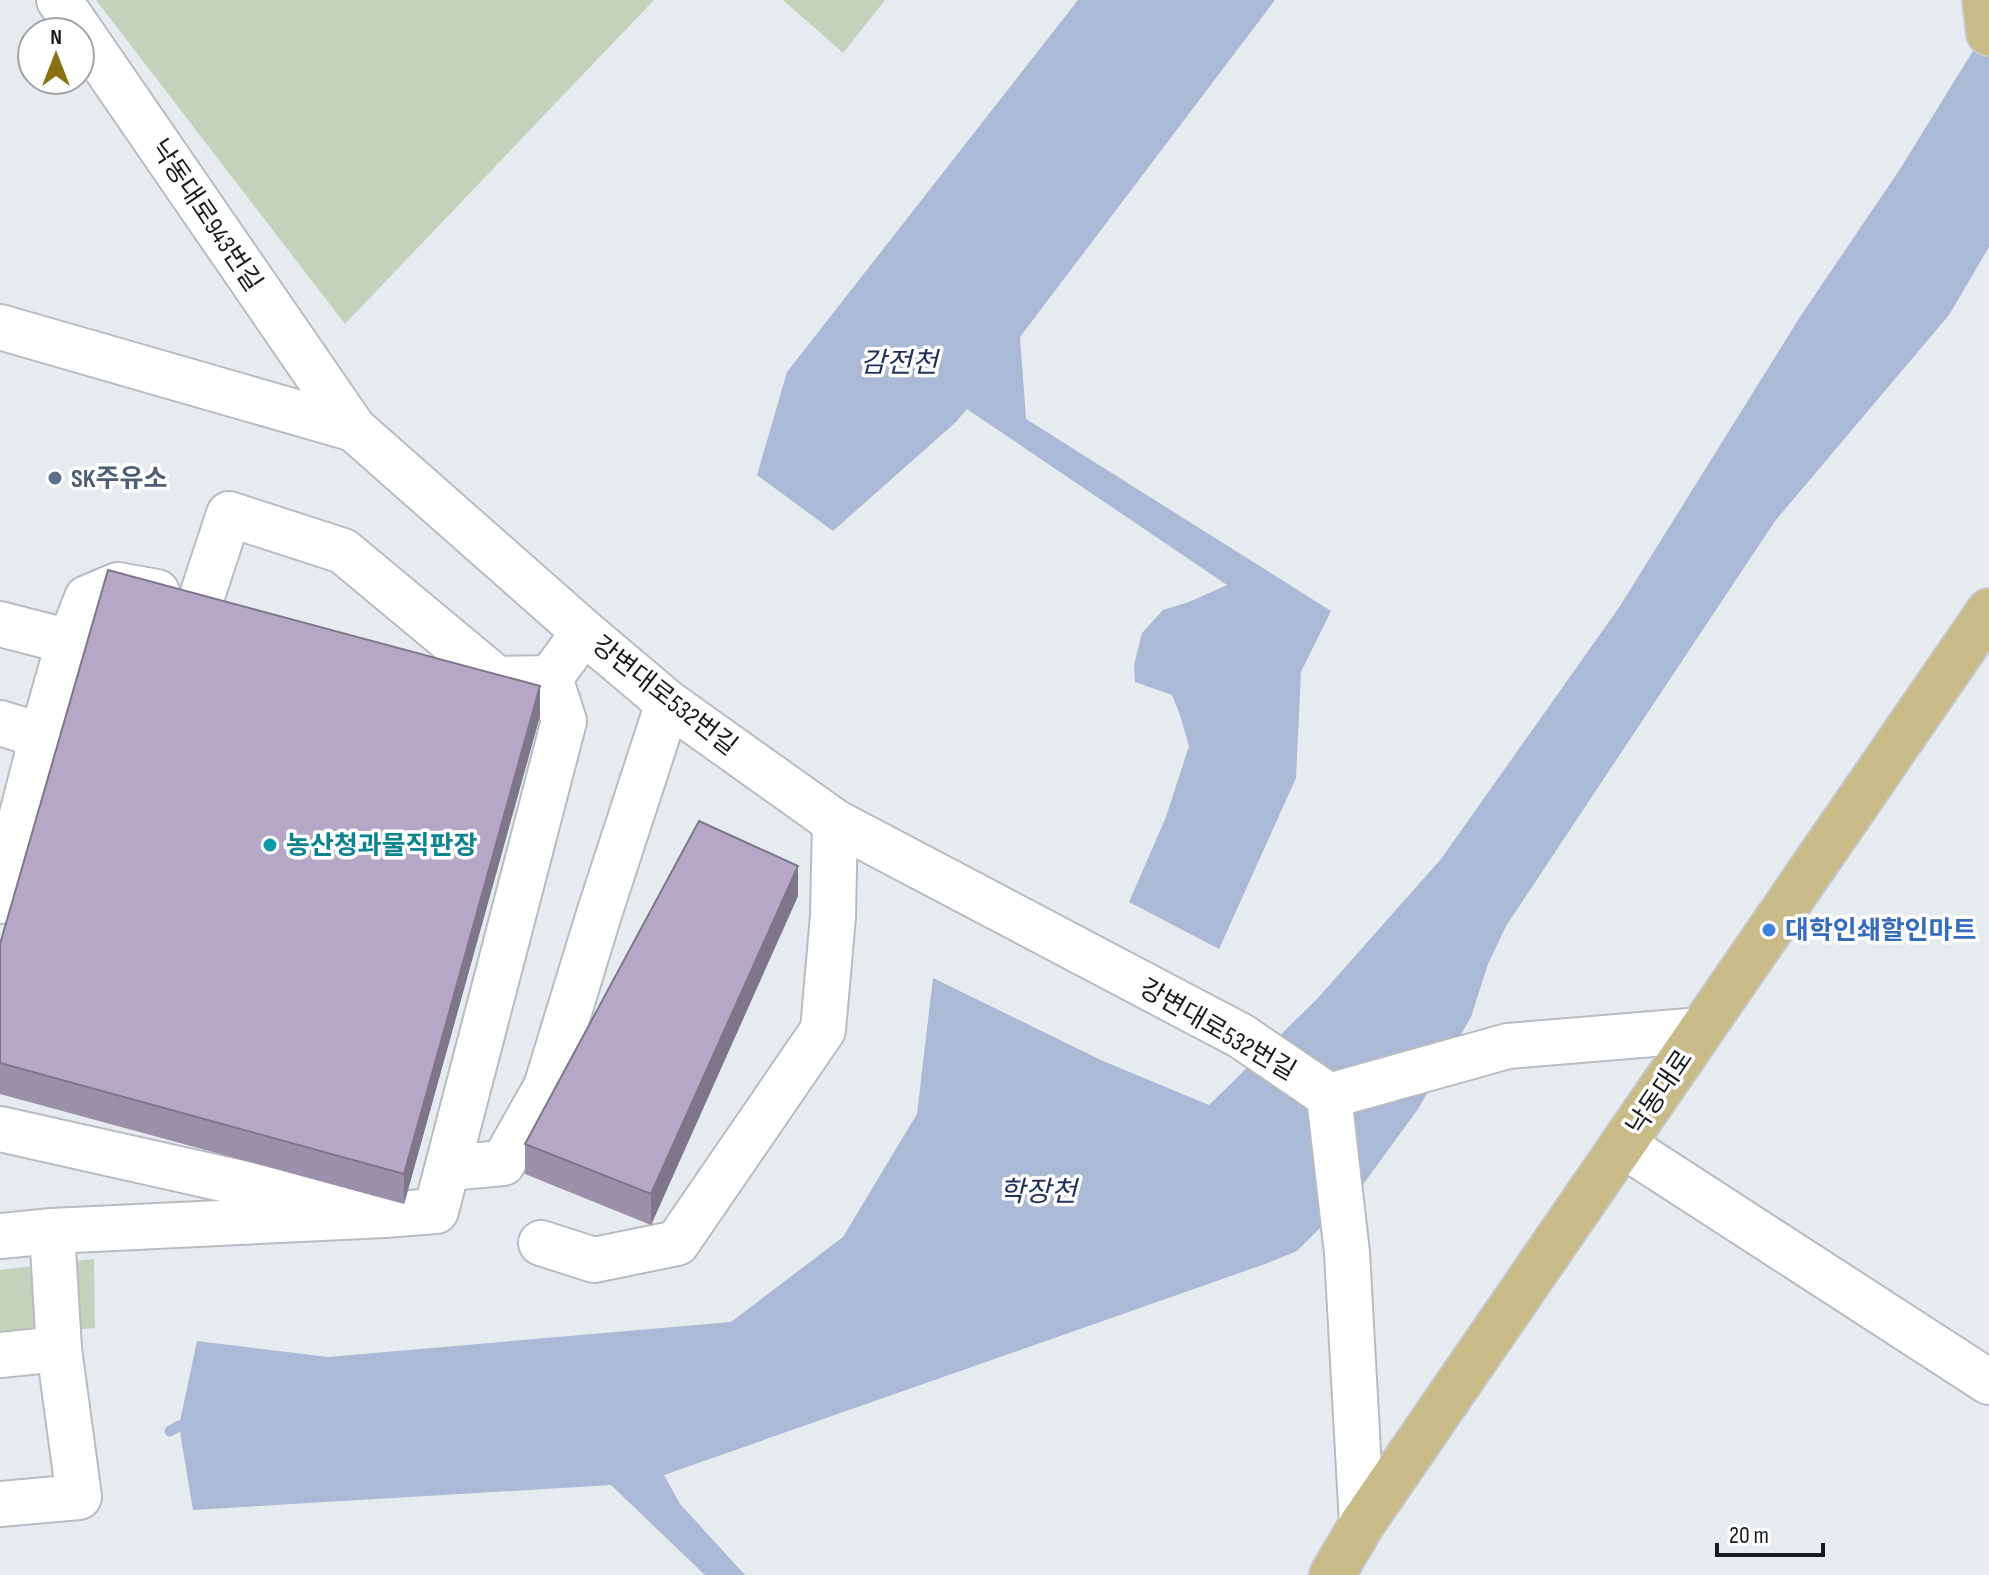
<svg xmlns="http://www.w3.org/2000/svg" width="1989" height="1575" viewBox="0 0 1989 1575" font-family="'Sofia Sans Condensed','Noto Sans KR',sans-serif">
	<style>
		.green { fill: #c4d2bc }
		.water { fill: #a9b9d6 }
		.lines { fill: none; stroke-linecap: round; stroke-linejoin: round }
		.stream { stroke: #a9b9d6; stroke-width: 11 }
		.minor-casing { stroke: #b8bcc0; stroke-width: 48 }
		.major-casing { stroke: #c8c8c9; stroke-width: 48 }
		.minor { stroke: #fff; stroke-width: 44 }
		.major { stroke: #c8bb88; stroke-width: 44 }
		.wall { fill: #9b90aa }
		.shaded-wall { fill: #7e768b }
		.building { fill: #b4a8c6; stroke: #7e768b; stroke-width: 2 }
		.service-dot { fill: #5c6f8a; stroke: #fff; stroke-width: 3 }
		.culture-dot { fill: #0f9aa8; stroke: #fff; stroke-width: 3 }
		.shop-dot { fill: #3f7fe0; stroke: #fff; stroke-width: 3 }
		.labels { text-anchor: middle; stroke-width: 7; stroke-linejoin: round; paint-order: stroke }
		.street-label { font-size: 26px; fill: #191a1c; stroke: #fff }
		.service-label { font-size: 26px; font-weight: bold; fill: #4e5e75; stroke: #fff; text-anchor: start }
		.culture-label { font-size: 26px; font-weight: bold; fill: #0d838f; stroke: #fff; text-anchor: start }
		.shop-label { font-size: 26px; font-weight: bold; fill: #366cbe; stroke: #fff; text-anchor: start }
		.water-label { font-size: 28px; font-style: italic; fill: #1e3259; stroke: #fff }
	</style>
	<rect width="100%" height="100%" fill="#e6ebef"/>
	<g class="green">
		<path d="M96,0H654L345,324Z"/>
		<path d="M783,0H885L843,53Z"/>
		<path d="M94,1259L95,1328L0,1336V1270Z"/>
	</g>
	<g class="water">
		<path d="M1078,0H1275L1020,337L1026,419L1331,611L1301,672L1296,778L1219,949L1129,902L1166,817L1189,746L1180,715L1172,695L1135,682L1134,665L1142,633L1163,610L1189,602L1227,585L967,409L956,422L833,531L757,475L787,372Z"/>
		<path d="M1989,25V247L1949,315L1775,521L1506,926L1488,964L1471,1017L1418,1109L1362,1186L1297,1251L1265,1264L664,1475L680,1504L745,1575H705L611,1485L193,1510L179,1426L197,1341L328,1357L731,1322L843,1237L917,1114L933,978L1103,1061L1209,1105L1317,999L1441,859L1620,606L1800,317L1900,169Z"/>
	</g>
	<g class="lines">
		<path class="stream" d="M170,1431L179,1426L191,1425"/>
		<g class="minor-casing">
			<g id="minor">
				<path d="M59,0L354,429"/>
				<path d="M0,327L354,429L584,632L668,703L835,822L1241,1036L1329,1096L1347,1253L1362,1524"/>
				<path d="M201,599L229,514L343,551L492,675"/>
				<path d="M0,624L70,642"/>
				<path d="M456,668L497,679L550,678L584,632"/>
				<path d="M0,723L42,736L0,901"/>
				<path d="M42,736L66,651L87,598L118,585L157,592"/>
				<path d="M1329,1096L1508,1046L1701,1030"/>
				<path d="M0,1129L384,1215L52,1231L0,1236"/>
				<path d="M1623,1145L1989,1382"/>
				<path d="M448,1168L503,1163L546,1087L600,911L668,703"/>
				<path d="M384,1215L436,1211L564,721L550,678"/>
				<path d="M541,1243L594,1260L677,1243L823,1030L833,916L835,822"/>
				<path d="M0,1355L59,1349"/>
				<path d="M0,1504L79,1497L59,1349L52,1231"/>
			</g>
		</g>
		<g class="major-casing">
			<g id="major">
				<path d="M1985,0L1989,33"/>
				<path d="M1332,1575L1362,1524L1989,611"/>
			</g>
		</g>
		<use href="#minor" class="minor"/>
		<use href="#major" class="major"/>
	</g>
	<g class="wall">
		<path d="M540,716L404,1204L0,1094V944Z"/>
		<path d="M798,896L651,1225L525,1174V1144Z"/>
	</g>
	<g class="shaded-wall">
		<path d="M540,686V716L404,1204V1174Z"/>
		<path d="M798,866V896L651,1225V1194Z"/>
	</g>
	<g class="building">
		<path d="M108,570L540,686L404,1174L0,1063V944Z"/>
		<path d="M699,821L798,866L651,1194L525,1144Z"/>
	</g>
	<circle class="service-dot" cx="55" cy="478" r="8"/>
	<circle class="culture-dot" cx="270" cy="845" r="8"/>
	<circle class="shop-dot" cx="1769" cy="930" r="8"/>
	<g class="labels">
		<g class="street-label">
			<text transform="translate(207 215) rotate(56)" y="9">낙동대로943번길</text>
			<text transform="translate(665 695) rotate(38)" y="9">강변대로532번길</text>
			<text transform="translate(1218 1029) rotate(30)" y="9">강변대로532번길</text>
			<text transform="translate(1659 1092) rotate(-56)" y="9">낙동대로</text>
		</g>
		<g class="service-label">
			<text x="71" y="487">SK주유소</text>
		</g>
		<g class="culture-label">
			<text x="286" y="854">농산청과물직판장</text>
		</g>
		<g class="shop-label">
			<text x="1785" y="939">대학인쇄할인마트</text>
		</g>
		<g class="water-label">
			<text x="899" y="372">감전천</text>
			<text x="1038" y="1201">학장천</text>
		</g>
	</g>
	<g transform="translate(56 56)"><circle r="38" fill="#ffffff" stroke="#a3a3a4" stroke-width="2"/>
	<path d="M0-6L14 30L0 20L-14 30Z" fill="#897011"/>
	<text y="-12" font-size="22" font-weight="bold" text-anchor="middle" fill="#191a1c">N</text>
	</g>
	<path d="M1717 1543v12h106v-12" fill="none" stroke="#191a1c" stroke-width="4"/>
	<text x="1729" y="1543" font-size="24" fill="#191a1c" stroke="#ffffff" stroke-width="6" paint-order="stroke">20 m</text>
</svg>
